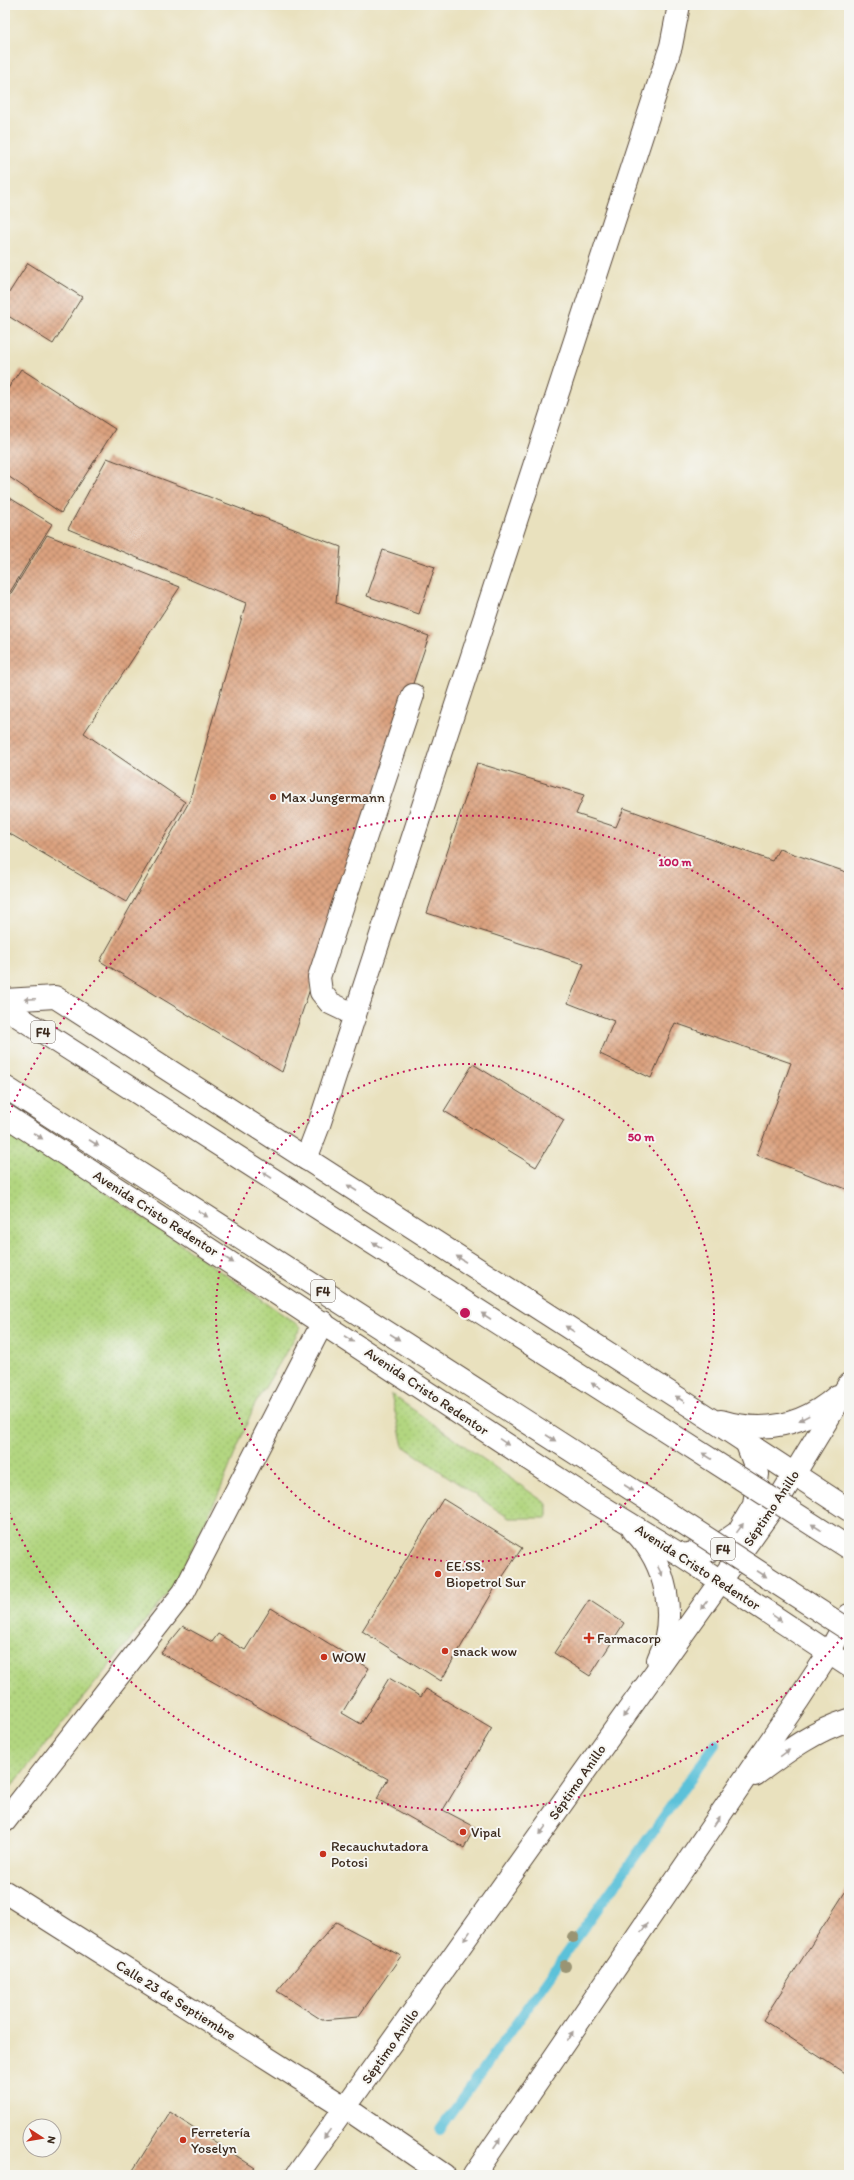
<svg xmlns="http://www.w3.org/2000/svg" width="854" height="2180" viewBox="0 0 854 2180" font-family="Itim,sans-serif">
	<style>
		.grass { fill: url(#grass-dots); stroke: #76804f }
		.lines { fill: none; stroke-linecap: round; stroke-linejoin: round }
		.stream { stroke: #5bc1d9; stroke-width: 10 }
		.building { fill: url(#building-cross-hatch) }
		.minor-casing { stroke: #554536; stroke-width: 24 }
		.major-casing { stroke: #554536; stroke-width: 24 }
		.highway-casing { stroke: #554536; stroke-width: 24 }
		.minor { stroke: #fff; stroke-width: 22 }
		.major { stroke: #fff; stroke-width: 22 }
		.highway { stroke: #fff; stroke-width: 22 }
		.highway-bridge-casing { stroke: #554536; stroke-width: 24; stroke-linecap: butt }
		.highway-bridge { stroke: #fff; stroke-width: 22 }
		.tree { fill: #9a9473 }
		.oneway { fill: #a79f9a }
		.ring { fill: none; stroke: #c2185b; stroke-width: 2; stroke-dasharray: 2 4 }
		.poi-dot { fill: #c8321e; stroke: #f6f6f2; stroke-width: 1.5 }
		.labels { text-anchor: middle; stroke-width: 4; stroke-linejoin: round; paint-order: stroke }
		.shield { fill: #f6f6f2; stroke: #73675e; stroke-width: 1 }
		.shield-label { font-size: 13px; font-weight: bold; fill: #3b2a1e }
		.poi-label { font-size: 14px; fill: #3b2a1e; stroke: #f6f6f2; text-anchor: start }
		.street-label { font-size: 14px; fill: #3b2a1e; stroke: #f6f6f2 }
		.centre { fill: #c2185b; stroke: #f6f6f2; stroke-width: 2 }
		.ring-label { font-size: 12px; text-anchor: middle; font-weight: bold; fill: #c2185b; stroke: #f6f6f2; stroke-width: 4; stroke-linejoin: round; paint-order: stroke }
	</style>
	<defs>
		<pattern id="grass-dots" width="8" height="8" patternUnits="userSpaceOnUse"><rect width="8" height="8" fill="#b2d680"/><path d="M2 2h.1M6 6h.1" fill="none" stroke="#9ab86e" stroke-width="1.8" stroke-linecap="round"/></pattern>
		<pattern id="building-cross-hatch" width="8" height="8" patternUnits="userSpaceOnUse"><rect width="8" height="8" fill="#dca27f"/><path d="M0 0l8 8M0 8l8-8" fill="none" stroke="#b48467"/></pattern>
	</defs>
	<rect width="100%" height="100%" fill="#f6f6f2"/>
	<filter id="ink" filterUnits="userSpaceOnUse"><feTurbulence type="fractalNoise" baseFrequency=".025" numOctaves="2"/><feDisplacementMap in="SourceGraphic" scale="8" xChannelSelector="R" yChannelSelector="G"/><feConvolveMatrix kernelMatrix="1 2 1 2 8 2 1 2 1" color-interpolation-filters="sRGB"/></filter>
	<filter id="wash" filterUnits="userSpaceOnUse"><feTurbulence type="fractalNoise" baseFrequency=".012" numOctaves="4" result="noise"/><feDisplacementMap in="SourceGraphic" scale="16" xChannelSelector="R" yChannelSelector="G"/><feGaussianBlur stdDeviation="0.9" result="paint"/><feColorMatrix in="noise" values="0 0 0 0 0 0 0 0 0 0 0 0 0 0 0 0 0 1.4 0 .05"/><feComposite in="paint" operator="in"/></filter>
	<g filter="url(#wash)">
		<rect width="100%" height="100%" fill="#e9e1be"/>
		<g class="grass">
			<path d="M5,1123L301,1327L254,1406L219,1493L175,1584L8,1791L5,1792Z"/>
			<path d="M391,1394L547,1504V1518H509L403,1446Z"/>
		</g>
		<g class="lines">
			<path class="stream" d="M440,2130L716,1743"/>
		</g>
		<g id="blocks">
			<g class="building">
				<path d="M28,263L82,297L53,344L5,314V299Z"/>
				<path d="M21,369L115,429L61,513L5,474V393Z"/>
				<path d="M107,458L341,547L336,603L429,636L282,1072L100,961L189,802L246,603L68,529Z"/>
				<path d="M5,495L52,524L5,600Z"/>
				<path d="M47,535L180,587L84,733L185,802L126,902L5,831V603Z"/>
				<path d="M383,550L435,567L419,614L367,596Z"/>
				<path d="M477,763L584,795L576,814L616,827L624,808L772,861L779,849L849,873V1190L757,1155L791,1063L675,1023L651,1078L600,1054L614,1021L568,1003L584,964L427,913Z"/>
				<path d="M473,1064L564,1120L536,1167L444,1111Z"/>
				<path d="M443,1499L522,1548L495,1588L441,1681L362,1631Z"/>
				<path d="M589,1600L624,1623L590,1676L554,1653Z"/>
				<path d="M271,1608L369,1668L342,1713L361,1724L389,1678L421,1697L426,1689L492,1728L443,1810L475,1827L464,1848L377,1799L388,1779L161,1653L183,1626L212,1642L218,1634L245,1650Z"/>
				<path d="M849,1886V2076L763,2020Z"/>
				<path d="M336,1922L401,1956L358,2017L322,2020L277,1991Z"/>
				<path d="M170,2112L255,2168L251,2175H130Z"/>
			</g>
		</g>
	</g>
	<g filter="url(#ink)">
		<use href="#blocks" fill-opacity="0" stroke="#554536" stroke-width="1"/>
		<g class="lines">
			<g class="minor-casing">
				<g id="minor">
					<path d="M355,1015L330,1003L321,992L319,977L413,695"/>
					<path d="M306,1159L319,1125L671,46L679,5"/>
					<path d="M5,1821L184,1592L323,1322"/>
					<path d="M5,1892L346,2108L444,2175"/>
				</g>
			</g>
			<g class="major-casing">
				<g id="major">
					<path d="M5,1000L55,997L709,1418L849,1510"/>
					<path d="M5,1115L591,1500L681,1555L849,1666"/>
					<path d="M721,1421C764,1434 804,1425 837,1396"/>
					<path d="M634,1531C667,1564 678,1618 658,1660"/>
					<path d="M681,1555L712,1550L738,1532L754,1505L758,1474L747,1444"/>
					<path d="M755,1775C785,1753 813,1731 849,1720"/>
					<path d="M297,2175L779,1499L849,1384"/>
					<path d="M474,2175L799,1699L829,1653L849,1615"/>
				</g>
			</g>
			<g class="highway-casing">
				<g id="highway">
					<path d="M5,1008L629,1407"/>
					<path d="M5,1087L597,1467"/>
				</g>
			</g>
			<use href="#minor" class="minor"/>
			<use href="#major" class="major"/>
			<use href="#highway" class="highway"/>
			<g class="highway-bridge-casing">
				<g id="highway-bridge">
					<path d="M629,1407L849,1548"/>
					<path d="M597,1467L849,1630"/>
				</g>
			</g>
			<use href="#highway-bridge" class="highway-bridge"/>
		</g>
		<g class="tree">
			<circle cx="573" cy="1937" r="6"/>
			<circle cx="565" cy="1966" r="6"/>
		</g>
		<defs><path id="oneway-solid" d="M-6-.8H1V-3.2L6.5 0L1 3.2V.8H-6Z"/></defs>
		<g class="oneway">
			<use href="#oneway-solid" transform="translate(30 999) rotate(177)"/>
			<use href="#oneway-solid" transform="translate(38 1136) rotate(33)"/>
			<use href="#oneway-solid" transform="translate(94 1143) rotate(33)"/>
			<use href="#oneway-solid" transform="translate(267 1175) rotate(-147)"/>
			<use href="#oneway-solid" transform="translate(352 1188) rotate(-147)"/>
			<use href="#oneway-solid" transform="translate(203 1214) rotate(33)"/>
			<use href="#oneway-solid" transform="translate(377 1245) rotate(-147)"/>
			<use href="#oneway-solid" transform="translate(461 1259) rotate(-147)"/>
			<use href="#oneway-solid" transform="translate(229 1260) rotate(33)"/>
			<use href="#oneway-solid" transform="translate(486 1316) rotate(-147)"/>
			<use href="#oneway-solid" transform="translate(570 1329) rotate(-147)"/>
			<use href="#oneway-solid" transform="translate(395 1337) rotate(33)"/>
			<use href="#oneway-solid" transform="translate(349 1339) rotate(33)"/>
			<use href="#oneway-solid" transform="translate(596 1386) rotate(-147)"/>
			<use href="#oneway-solid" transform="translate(680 1399) rotate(-147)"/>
			<use href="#oneway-solid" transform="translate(804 1418) rotate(152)"/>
			<use href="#oneway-solid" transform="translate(551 1438) rotate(33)"/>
			<use href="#oneway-solid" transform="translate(504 1442) rotate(34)"/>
			<use href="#oneway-solid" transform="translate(707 1456) rotate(-147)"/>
			<use href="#oneway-solid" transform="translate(629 1488) rotate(33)"/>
			<use href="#oneway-solid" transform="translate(816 1527) rotate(-147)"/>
			<use href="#oneway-solid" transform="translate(740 1528) rotate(-54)"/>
			<use href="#oneway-solid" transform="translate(660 1571) rotate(64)"/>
			<use href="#oneway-solid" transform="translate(762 1574) rotate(33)"/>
			<use href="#oneway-solid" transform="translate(704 1605) rotate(126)"/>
			<use href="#oneway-solid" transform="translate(777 1618) rotate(34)"/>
			<use href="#oneway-solid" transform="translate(626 1713) rotate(125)"/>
			<use href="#oneway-solid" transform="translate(785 1753) rotate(-36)"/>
			<use href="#oneway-solid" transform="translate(717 1821) rotate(-56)"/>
			<use href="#oneway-solid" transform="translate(543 1830) rotate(125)"/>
			<use href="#oneway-solid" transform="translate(644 1928) rotate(-56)"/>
			<use href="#oneway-solid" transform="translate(467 1936) rotate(125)"/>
			<use href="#oneway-solid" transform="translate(570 2036) rotate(-56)"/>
			<use href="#oneway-solid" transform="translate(327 2134) rotate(126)"/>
			<use href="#oneway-solid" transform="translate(497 2143) rotate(-56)"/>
		</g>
	</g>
	<g class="ring">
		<circle cx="465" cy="1313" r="249"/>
		<path d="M846 1633A498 498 0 0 1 7 1508M7 1118A498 498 0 0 1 846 993"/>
	</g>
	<g class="poi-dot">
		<circle cx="273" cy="797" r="4"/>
		<circle cx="438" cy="1574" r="4"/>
		<path d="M587 1632h4v4h4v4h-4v4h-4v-4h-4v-4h4z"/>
		<circle cx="445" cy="1651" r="4"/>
		<circle cx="324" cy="1657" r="4"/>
		<circle cx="463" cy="1832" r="4"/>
		<circle cx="323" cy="1854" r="4"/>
		<circle cx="183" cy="2140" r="4"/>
	</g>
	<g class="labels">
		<g class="shield">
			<rect x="31" y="1021" width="24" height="22" rx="3"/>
			<rect x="311" y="1280" width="24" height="22" rx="3"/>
			<rect x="711" y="1538" width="24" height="22" rx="3"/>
		</g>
		<g class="shield-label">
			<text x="43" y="1037">F4</text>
			<text x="323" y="1296">F4</text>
			<text x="723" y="1554">F4</text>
		</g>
		<g class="poi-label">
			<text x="281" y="802">Max Jungermann</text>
			<text x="446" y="1571">EE.SS.<tspan x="446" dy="16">Biopetrol Sur</tspan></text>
			<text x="597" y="1643">Farmacorp</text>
			<text x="453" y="1656">snack wow</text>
			<text x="332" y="1662">WOW</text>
			<text x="471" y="1837">Vipal</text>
			<text x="331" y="1851">Recauchutadora<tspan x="331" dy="16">Potosi</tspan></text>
			<text x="191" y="2137">Ferretería<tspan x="191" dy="16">Yoselyn</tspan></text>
		</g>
		<g class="street-label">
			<text transform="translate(156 1213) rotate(33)" y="5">Avenida Cristo Redentor</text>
			<text transform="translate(427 1391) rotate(34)" y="5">Avenida Cristo Redentor</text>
			<text transform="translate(771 1508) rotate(-56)" y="5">Séptimo Anillo</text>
			<text transform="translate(698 1567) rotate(33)" y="5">Avenida Cristo Redentor</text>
			<text transform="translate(577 1782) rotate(-55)" y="5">Séptimo Anillo</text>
			<text transform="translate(176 2000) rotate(32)" y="5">Calle 23 de Septiembre</text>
			<text transform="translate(390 2046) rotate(-55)" y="5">Séptimo Anillo</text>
		</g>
	</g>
	<circle cx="465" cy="1313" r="6" class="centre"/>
	<g class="ring-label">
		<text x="675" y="866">100 m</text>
		<text x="641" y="1141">50 m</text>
	</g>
	<rect width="854" height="2180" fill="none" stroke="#f6f6f2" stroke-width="20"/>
	<g transform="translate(42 2138) rotate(102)"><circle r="19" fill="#f6f6f2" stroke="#aba49d"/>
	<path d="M0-3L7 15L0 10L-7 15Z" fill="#c8321e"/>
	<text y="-6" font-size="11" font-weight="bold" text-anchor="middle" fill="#3b2a1e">N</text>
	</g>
</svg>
